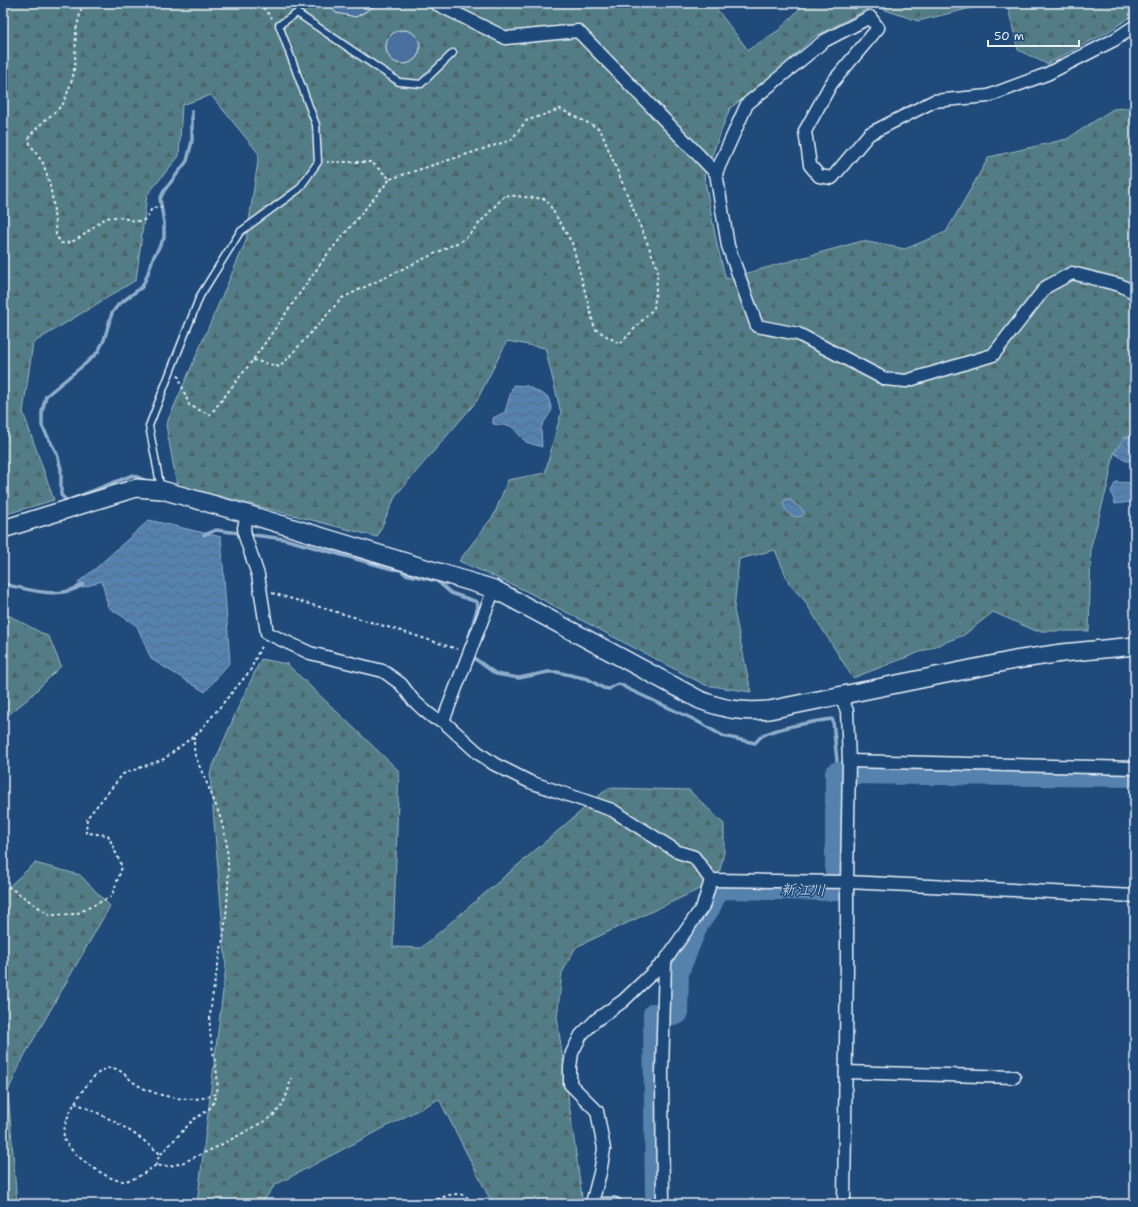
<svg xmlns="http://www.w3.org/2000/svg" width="1138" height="1207" viewBox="0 0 1138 1207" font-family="'Shantell Sans','Klee One',sans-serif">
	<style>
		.forest { fill: url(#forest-firs); stroke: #9db7bf }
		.water { fill: url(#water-waves); stroke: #90aecb }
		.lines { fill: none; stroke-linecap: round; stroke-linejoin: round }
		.stream { stroke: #90aecb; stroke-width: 3.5 }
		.river { stroke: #5581ad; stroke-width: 22 }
		.building { fill: #4a6f9e; stroke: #e8f1f8 }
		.lane-casing { stroke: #e8f1f8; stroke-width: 9 }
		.street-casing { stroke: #e8f1f8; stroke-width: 15 }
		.secondary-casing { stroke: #e8f1f8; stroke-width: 20 }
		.path { stroke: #e8f1f8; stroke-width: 2; stroke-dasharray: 3 3; stroke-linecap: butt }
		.lane { stroke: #1f4a7a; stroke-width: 6 }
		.street { stroke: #1f4a7a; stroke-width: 12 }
		.secondary { stroke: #1f4a7a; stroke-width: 17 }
		.labels { text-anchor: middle; stroke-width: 3; stroke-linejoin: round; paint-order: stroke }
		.water-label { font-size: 15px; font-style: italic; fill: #d2e0ed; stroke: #1f4a7a }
	</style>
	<defs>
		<pattern id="forest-firs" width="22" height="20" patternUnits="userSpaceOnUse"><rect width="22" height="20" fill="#527d86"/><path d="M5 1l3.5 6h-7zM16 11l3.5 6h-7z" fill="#4d656b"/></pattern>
		<pattern id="water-waves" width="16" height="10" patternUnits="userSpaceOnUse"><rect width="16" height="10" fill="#5581ad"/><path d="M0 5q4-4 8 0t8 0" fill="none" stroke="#4f6a85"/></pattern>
	</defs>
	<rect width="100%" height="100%" fill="#1f4a7a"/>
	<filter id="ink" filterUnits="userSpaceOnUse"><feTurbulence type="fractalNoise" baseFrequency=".025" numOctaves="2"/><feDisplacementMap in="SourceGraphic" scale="8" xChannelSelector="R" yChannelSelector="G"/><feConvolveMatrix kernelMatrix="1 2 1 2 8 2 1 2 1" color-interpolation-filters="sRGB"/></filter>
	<g filter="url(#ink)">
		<g class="forest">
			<path d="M3,3H712L748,50L779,30L805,3H992L918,21L873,6L814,37L769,79L730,108L704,176L717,245L726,279L862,241L905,249L946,232L989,157L1067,139L1113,109L1135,107V438L1125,437L1114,453L1108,484L1091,546L1089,631H1036L993,612L964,635L853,678L804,600L790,585L775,550L739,559L734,610L751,692L705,685L524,590L459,561L494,515L508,480L545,473L561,413L545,348L507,341L476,402L396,495L377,537L177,485L166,425L246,241L259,154L211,95L182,105L179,156L147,195L136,280L33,343L23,412L54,500L3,515Z"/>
			<path d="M1007,3H1135V14L1108,32L1047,64L1018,50Z"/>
			<path d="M3,615L10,616L49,637L61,666L28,699L3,719Z"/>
			<path d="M261,659L287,664L399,771L393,947L421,948L608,788L689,790L724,824V852L717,883L706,886L576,947L562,973L557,1017L582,1197L569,1204H500L489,1197L439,1099L275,1185L261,1204H197L226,966L210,773L237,710Z"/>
			<path d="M35,863L80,875L110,906L23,1058L8,1091L17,1204H3V894L7,888Z"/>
		</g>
		<g class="water">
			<path d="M513,385L527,386L548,397L552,410L541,427L542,447L526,442L511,426L493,424V418L505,412Z"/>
			<path d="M1125,437L1135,438V461H1126L1114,453Z"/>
			<path d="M1116,482L1132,483L1130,502L1115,504L1111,491Z"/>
			<path d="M789,499L804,511L803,515C793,521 784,511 783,502L785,500Z"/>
			<path d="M149,520L221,537L230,662L205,692L151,659L137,626L108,607L102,581L81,588L78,582L95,569Z"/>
		</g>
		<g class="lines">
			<g class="stream">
				<path d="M149,482L133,475L67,501L61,495V469L57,454L42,426V412L46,396L86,363L98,352L104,340L112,313L118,305L142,287L147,276L153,258L164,238V223L160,199L164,191L187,161L192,141V111"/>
				<path d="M204,535L216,530L284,539L392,569L401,570L405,574L437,581L451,593L477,602L478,606L469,637L470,641"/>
				<path d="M3,584C28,589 61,601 83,584"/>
				<path d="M473,653L474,658L496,674L519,678L548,672H557L588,679L603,688L609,689C616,684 619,682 626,688L693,719L723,736L755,743C757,741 759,738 762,736C775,728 816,721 832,719L833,721L837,761L836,773"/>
			</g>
			<path class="river" d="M656,1197L654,1014H677L678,972L698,923L709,909L718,888L836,890V773L1135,776"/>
		</g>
		<g class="building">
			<path d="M328,3H380L356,17L336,13Z"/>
			<circle cx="403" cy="47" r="17"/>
		</g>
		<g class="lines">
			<g class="lane-casing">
				<path id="lane" d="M161,489L149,426L200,296L240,232L299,189L318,162L316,125L279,25L297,13L399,82L421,84L453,53"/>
			</g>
			<g class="street-casing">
				<g id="street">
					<path d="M435,3L506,38L578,31L716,173L728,246L757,326L798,334L885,379L906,381L993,355L1046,287L1072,273L1120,285L1135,293"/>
					<path d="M716,173L747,104L824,41L870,17L878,28L831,84L805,131L810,165L819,176L832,178L869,134L934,101L988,96L1047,74L1114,40L1135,26"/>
					<path d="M247,514L244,528L245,536L258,575L267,633L310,653L383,671L401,684L413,700L425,711L434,718L443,721L477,752L494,764L530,782L612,810L678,852L694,857L711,880"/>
					<path d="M841,696L847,711L849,761L847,882V964L844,1204"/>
					<path d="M443,721L494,589"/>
					<path d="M849,761L1135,768"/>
					<path d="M711,880L847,882L1135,896"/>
					<path d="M846,1072L1014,1077"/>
					<path d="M592,1203L600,1173L604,1149L597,1111L570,1084V1067L572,1053L581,1035L596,1020L623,1001L665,961L703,906L711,880"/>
					<path d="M590,1204H615"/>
					<path d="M663,1204L662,1073L665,961"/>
				</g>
			</g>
			<g class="secondary-casing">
				<path id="secondary" d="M3,529L136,488L162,490L247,514L494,589L700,700C726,710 742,712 769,710L1015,660L1062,653L1135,646"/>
			</g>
			<g class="path">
				<path d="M83,3L76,30L75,62L73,77L68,91L63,104L57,110L43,122L30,135L29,138L30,144L43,163L49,181L53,201L56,235L61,243C78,245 91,226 105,219C118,213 128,222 142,221L147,218L152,208L164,207"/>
				<path d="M259,3L272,18"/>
				<path d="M253,360L280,367L342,298L465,239L505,195L546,199L572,243L595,329L620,344L654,308L658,269L600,129L560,109L526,121L511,140L390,179"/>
				<path d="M178,375L189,405L210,415L253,360L326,256L390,179L371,162H327"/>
				<path d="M272,593L401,631L457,649"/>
				<path d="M194,736V748L195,755C206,783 221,811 226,841C230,867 228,899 225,925C221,956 212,987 210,1018C208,1043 220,1068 217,1093C195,1105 156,1097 136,1084C128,1079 123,1070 113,1068C107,1067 102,1070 97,1074C84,1085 61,1120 64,1138C68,1153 108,1181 123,1181C136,1180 146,1172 156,1165L162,1166H171L182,1163L221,1145L272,1117L283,1104L289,1088L291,1078"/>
				<path d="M3,883L50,915L76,914L112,896L122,867L108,835L86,833L87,818L123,774L164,759L199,732L250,671L262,644"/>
				<path d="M75,1103C105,1115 136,1132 160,1154"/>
				<path d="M156,1165L159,1156L194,1119L204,1113L210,1108L215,1100L217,1093"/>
				<path d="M426,1204C443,1198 461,1185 473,1204"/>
			</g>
			<use href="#lane" class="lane"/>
			<use href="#street" class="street"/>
			<use href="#secondary" class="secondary"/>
		</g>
	</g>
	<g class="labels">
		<g class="water-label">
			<text transform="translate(803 890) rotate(1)" y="5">新江川</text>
		</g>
	</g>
	<rect width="1138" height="1207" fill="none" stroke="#1f4a7a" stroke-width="16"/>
	<rect x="8" y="8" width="1122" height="1191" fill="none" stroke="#e8f1f8" stroke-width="1.5" filter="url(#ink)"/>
	<path d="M988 40v6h91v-6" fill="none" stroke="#e8f1f8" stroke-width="2"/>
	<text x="994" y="40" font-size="12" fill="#e8f1f8" stroke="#1f4a7a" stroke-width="3" paint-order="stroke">50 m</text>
</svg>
